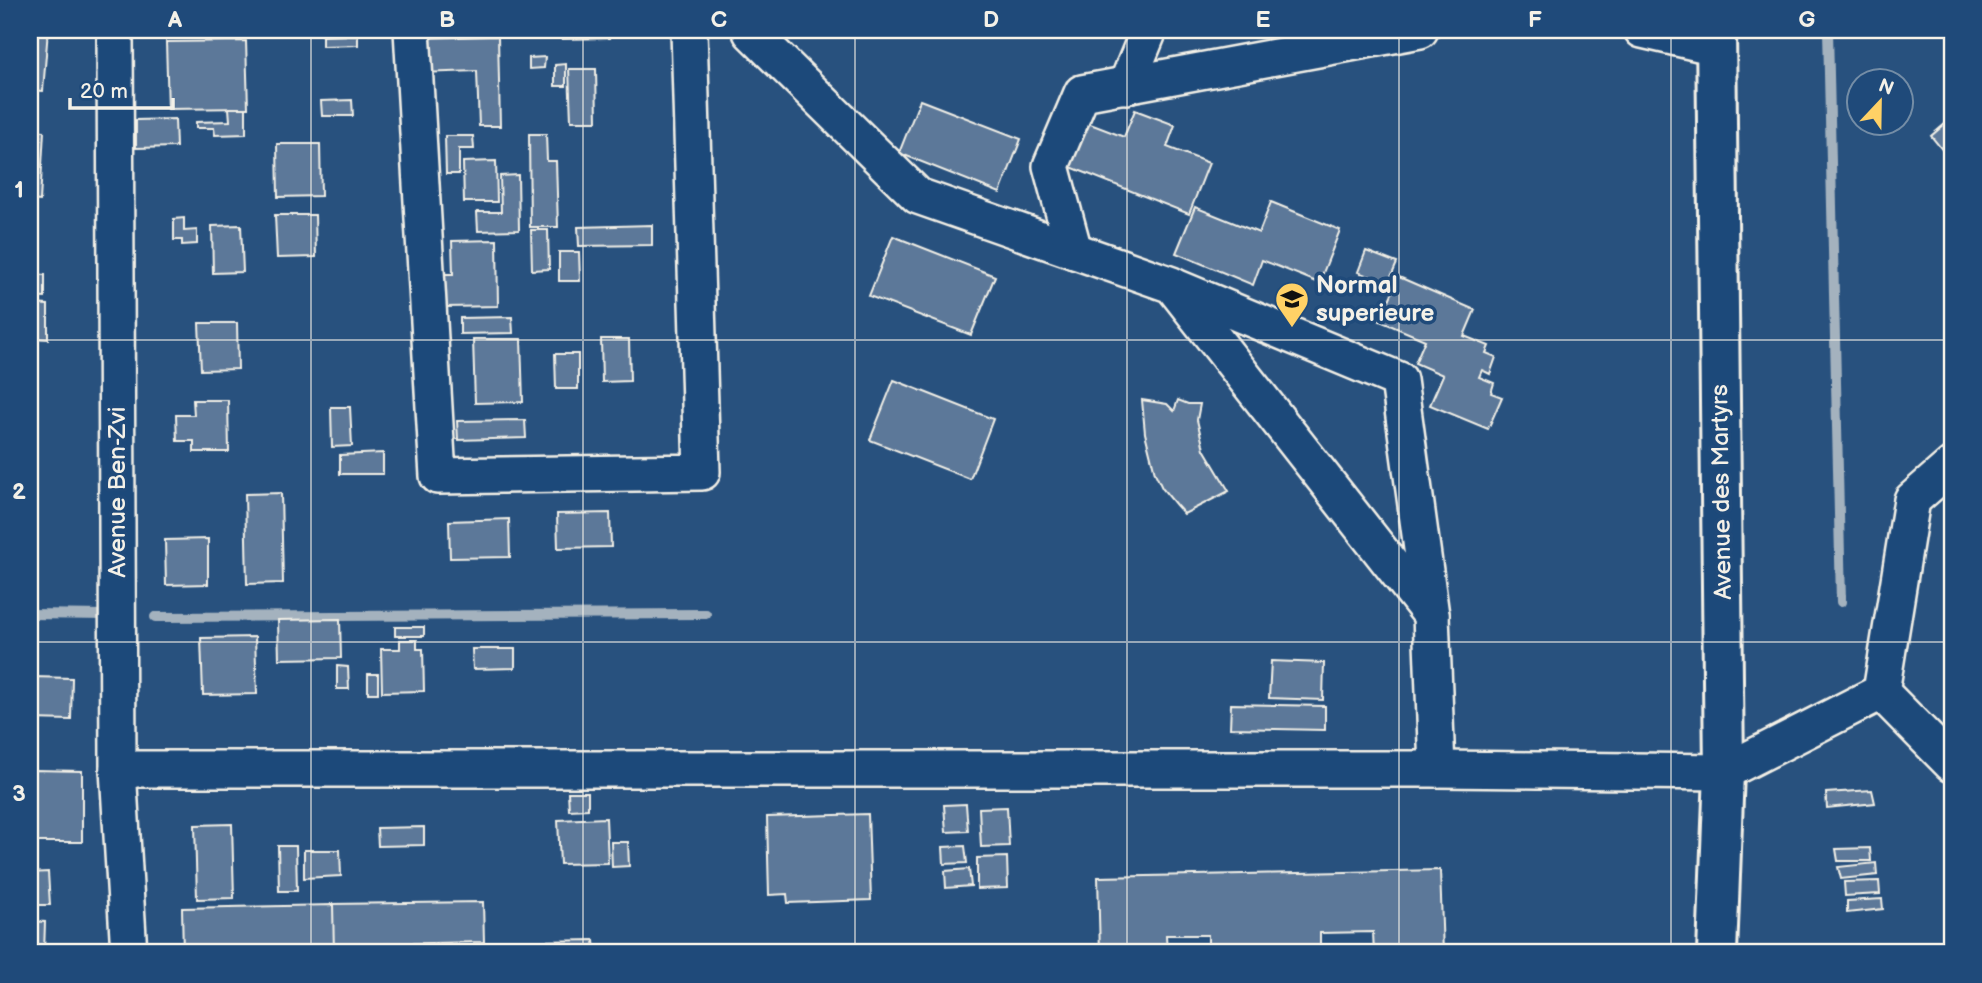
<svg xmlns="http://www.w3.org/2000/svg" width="1982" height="983" viewBox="0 0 1982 983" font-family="'Balsamiq Sans',sans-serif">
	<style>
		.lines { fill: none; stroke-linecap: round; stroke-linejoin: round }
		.stream { stroke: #a4b2be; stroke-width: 10 }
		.building { fill: #5b7899; stroke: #f4f1e8; stroke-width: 2 }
		.minor-casing { stroke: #f4f1e8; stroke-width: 40 }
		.major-casing { stroke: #f4f1e8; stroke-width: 44 }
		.minor { stroke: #1f4a7a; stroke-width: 35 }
		.major { stroke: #1f4a7a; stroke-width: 38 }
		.grid { fill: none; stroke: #f4f1e8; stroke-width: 2; stroke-opacity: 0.55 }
		.labels { text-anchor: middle; stroke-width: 7; stroke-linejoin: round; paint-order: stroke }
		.poi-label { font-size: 24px; font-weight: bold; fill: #f4f1e8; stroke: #1f4a7a; text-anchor: start }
		.street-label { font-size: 24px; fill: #f4f1e8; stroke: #1f4a7a }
		.neatline { fill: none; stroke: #f4f1e8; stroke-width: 2.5 }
		.grid-label { font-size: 23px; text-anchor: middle; font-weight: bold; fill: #f4f1e8 }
	</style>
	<rect width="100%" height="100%" fill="#28517e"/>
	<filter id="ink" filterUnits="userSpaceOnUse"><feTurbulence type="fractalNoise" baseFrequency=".0143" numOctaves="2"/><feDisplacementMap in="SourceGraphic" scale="14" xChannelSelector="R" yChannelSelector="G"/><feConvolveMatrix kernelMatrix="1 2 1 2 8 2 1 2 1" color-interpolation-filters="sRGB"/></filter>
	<g filter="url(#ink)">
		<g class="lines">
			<g class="stream">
				<path d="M1828,30L1841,602"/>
				<path d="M30,614L107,615"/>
				<path d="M155,617L706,614"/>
			</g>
		</g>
		<g class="building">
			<path d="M30,30H48L43,91L30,90Z"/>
			<path d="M206,30H240L241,37H206Z"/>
			<path d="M447,30H492V33L447,34Z"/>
			<path d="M562,30H608L609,38L562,39Z"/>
			<path d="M358,35V45L322,46V36Z"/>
			<path d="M498,36L500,126H479L477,71L420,73L419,38Z"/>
			<path d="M246,41L248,108L168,109L166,42Z"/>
			<path d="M545,57L544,68L529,69V58Z"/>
			<path d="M566,64V86H555V65Z"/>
			<path d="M569,69H596L597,121H571Z"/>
			<path d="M352,100L353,116H322L321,101Z"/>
			<path d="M920,100L1021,139L1000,193L899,153Z"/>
			<path d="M229,108H246V134L215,135L214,128H196V122L230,121Z"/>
			<path d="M1135,110L1175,125L1167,147L1209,163L1189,214L1063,164L1080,120L1124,137Z"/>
			<path d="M1952,118V162L1931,136Z"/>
			<path d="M175,119L176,147L136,148V120Z"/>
			<path d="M30,130L44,131L40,201L30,200Z"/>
			<path d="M529,134H546L547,161H556L558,227H530Z"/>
			<path d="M445,136H473L474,149H459V174H446Z"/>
			<path d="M277,144H320L321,196L278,197Z"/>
			<path d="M496,161L497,202H464L463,162Z"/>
			<path d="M518,175L519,230L478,231L477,212H501L500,176Z"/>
			<path d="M1271,202L1340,230L1319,283L1262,260L1253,285L1176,253L1195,207L1259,233Z"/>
			<path d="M275,215H315L316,257L277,258Z"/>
			<path d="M184,218V231L197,230V244L182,245V240H174V219Z"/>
			<path d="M241,225L243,272L213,273L212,226Z"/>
			<path d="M652,225V245L579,246L578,227Z"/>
			<path d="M531,230H548L549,269L532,270Z"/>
			<path d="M893,236L995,276L971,335L869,296Z"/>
			<path d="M497,240L498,306L446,307L444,274H453L452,241Z"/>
			<path d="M1366,251L1397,263L1388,284L1358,272Z"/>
			<path d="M559,252H579L580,281H559Z"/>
			<path d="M30,274L45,275V298L30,297Z"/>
			<path d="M1399,277L1475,310L1464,336L1489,346L1486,353L1496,357L1490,374L1482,370L1479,377L1494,383L1491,393L1502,397L1488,429L1430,405L1443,375L1415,363L1425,340L1380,321Z"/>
			<path d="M30,304L48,305V339L30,338Z"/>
			<path d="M512,317L513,333L460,334V318Z"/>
			<path d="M199,323H237L238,369L201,370Z"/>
			<path d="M473,339H521L523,402L475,403Z"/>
			<path d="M601,339H629L630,381L602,382Z"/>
			<path d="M555,354H578V389H556Z"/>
			<path d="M894,380L993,419L970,479L870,440Z"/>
			<path d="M193,400H228L229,452H194V441H177L176,415H194Z"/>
			<path d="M1142,400L1167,404L1174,411L1178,400L1188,404H1200L1197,420L1204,449L1229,491L1184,514L1176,505L1162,488L1155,473L1145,433Z"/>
			<path d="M331,407H350L352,446L332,447Z"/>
			<path d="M525,420L526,438L458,440L457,421Z"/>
			<path d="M383,453V474H340V455Z"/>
			<path d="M281,493L283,583L247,584L245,494Z"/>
			<path d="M610,513L611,547L558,548L557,514Z"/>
			<path d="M509,519L510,557L450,558L449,521Z"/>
			<path d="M208,539V584L166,585L165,540Z"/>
			<path d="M340,619L341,658L279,659L278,620Z"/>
			<rect x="395" y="627" width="29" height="9"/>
			<path d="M255,637L257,694L203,695L201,638Z"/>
			<path d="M400,640H417V649H423L424,691L382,692L381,649H400Z"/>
			<path d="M472,649H515V668L473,669Z"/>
			<path d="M1271,661L1324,663L1323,700L1269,698Z"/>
			<path d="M337,666L348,667L349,689H337Z"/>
			<rect x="368" y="674" width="10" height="19"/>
			<path d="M32,677L72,678L71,720L31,719Z"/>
			<path d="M1231,704L1325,706V730L1230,728Z"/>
			<path d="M34,770L82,771V842H33Z"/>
			<path d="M1872,790L1875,803L1827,808L1826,793Z"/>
			<path d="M568,792H588V809L569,810Z"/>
			<path d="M966,804L968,831L946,832L944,805Z"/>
			<path d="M1007,807L1009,846L981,847L979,808Z"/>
			<path d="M868,814L871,900L788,903L787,894L769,895L767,817Z"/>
			<path d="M606,818L608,863L560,864L558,820Z"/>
			<path d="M232,824L234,898L197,899L195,825Z"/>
			<path d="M424,827V845L378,846L377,828Z"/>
			<path d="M611,842H628L629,866L612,867Z"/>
			<path d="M278,846H296L297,891H279Z"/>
			<path d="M965,846L967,863L944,864L943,847Z"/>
			<path d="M1870,848L1871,861H1838L1836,849Z"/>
			<path d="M304,850H340L341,876L304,878Z"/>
			<path d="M1007,857L1008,888L977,889V858Z"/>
			<path d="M1876,863L1877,875L1841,879L1838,867Z"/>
			<path d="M969,869L971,886L946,888L945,871Z"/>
			<path d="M1440,870L1443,953H1374L1373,932L1320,933V953H1208V935H1166L1167,953H1100L1098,877Z"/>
			<path d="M48,872L50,905H30V873Z"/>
			<path d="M1879,881L1880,894L1845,896L1844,882Z"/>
			<path d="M1882,899L1883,909L1847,913V901Z"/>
			<path d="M483,902L484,942L332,945L331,904Z"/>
			<path d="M333,905L334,953H183L182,908Z"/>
			<path d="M30,921L45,922L44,953H30Z"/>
			<path d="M594,940L595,953H540V941Z"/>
			<path d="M513,948L514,953H466V949Z"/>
			<path d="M947,950L975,951V953H947Z"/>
		</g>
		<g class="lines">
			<g class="minor-casing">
				<g id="minor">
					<path d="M115,30L118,769L129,953"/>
					<path d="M412,30L438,476L702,472L689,30"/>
					<path d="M1642,30L1716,47"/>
					<path d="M751,32L918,196L1172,285L1431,615L1437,769"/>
					<path d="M1126,86L1149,30"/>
					<path d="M1074,251L1051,166L1082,93L1420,30"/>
					<path d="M1175,287L1399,380L1431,615"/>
					<path d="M1881,692L1952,764"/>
					<path d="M118,769H1437L1724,772L1881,692L1912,500L1952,465"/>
				</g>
			</g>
			<g class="major-casing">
				<path id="major" d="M1716,30L1724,772L1717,953"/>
			</g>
			<use href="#minor" class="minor"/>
			<use href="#major" class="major"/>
		</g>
	</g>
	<path class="grid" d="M311,30V953M583,30V953M855,30V953M1127,30V953M1399,30V953M1671,30V953M30,340H1952M30,642H1952"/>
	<defs>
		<g id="school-pin" transform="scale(1.75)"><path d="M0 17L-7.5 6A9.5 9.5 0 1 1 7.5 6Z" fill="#ffd166" stroke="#1f4a7a"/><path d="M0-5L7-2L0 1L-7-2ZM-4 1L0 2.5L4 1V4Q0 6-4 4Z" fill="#111"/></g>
	</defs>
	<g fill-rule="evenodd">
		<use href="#school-pin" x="1292" y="299"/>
	</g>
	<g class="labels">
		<g class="poi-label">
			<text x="1316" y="293">Normal<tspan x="1316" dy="28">superieure</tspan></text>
		</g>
		<g class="street-label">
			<text transform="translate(117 492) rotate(-90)" y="8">Avenue Ben-Zvi</text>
			<text transform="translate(1721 492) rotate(-91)" y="8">Avenue des Martyrs</text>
		</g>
	</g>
	<rect width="1982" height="983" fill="none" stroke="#1f4a7a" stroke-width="77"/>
	<g transform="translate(1880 102) rotate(22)"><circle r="33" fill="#1f4a7a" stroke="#748da6" stroke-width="2"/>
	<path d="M0-5L12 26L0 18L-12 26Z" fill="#ffd166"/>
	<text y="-10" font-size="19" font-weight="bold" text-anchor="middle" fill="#f4f1e8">N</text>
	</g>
	<path d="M70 98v10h103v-10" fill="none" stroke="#f4f1e8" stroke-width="3.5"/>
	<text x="80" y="98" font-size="21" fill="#f4f1e8" stroke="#1f4a7a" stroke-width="5" paint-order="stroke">20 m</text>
	<rect x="38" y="38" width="1906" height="906" class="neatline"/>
	<g class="grid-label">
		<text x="175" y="27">A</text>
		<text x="447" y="27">B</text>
		<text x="719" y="27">C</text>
		<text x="991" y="27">D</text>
		<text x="1263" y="27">E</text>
		<text x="1535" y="27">F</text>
		<text x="1807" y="27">G</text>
		<text x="19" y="197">1</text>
		<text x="19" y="499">2</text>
		<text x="19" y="801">3</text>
	</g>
</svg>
